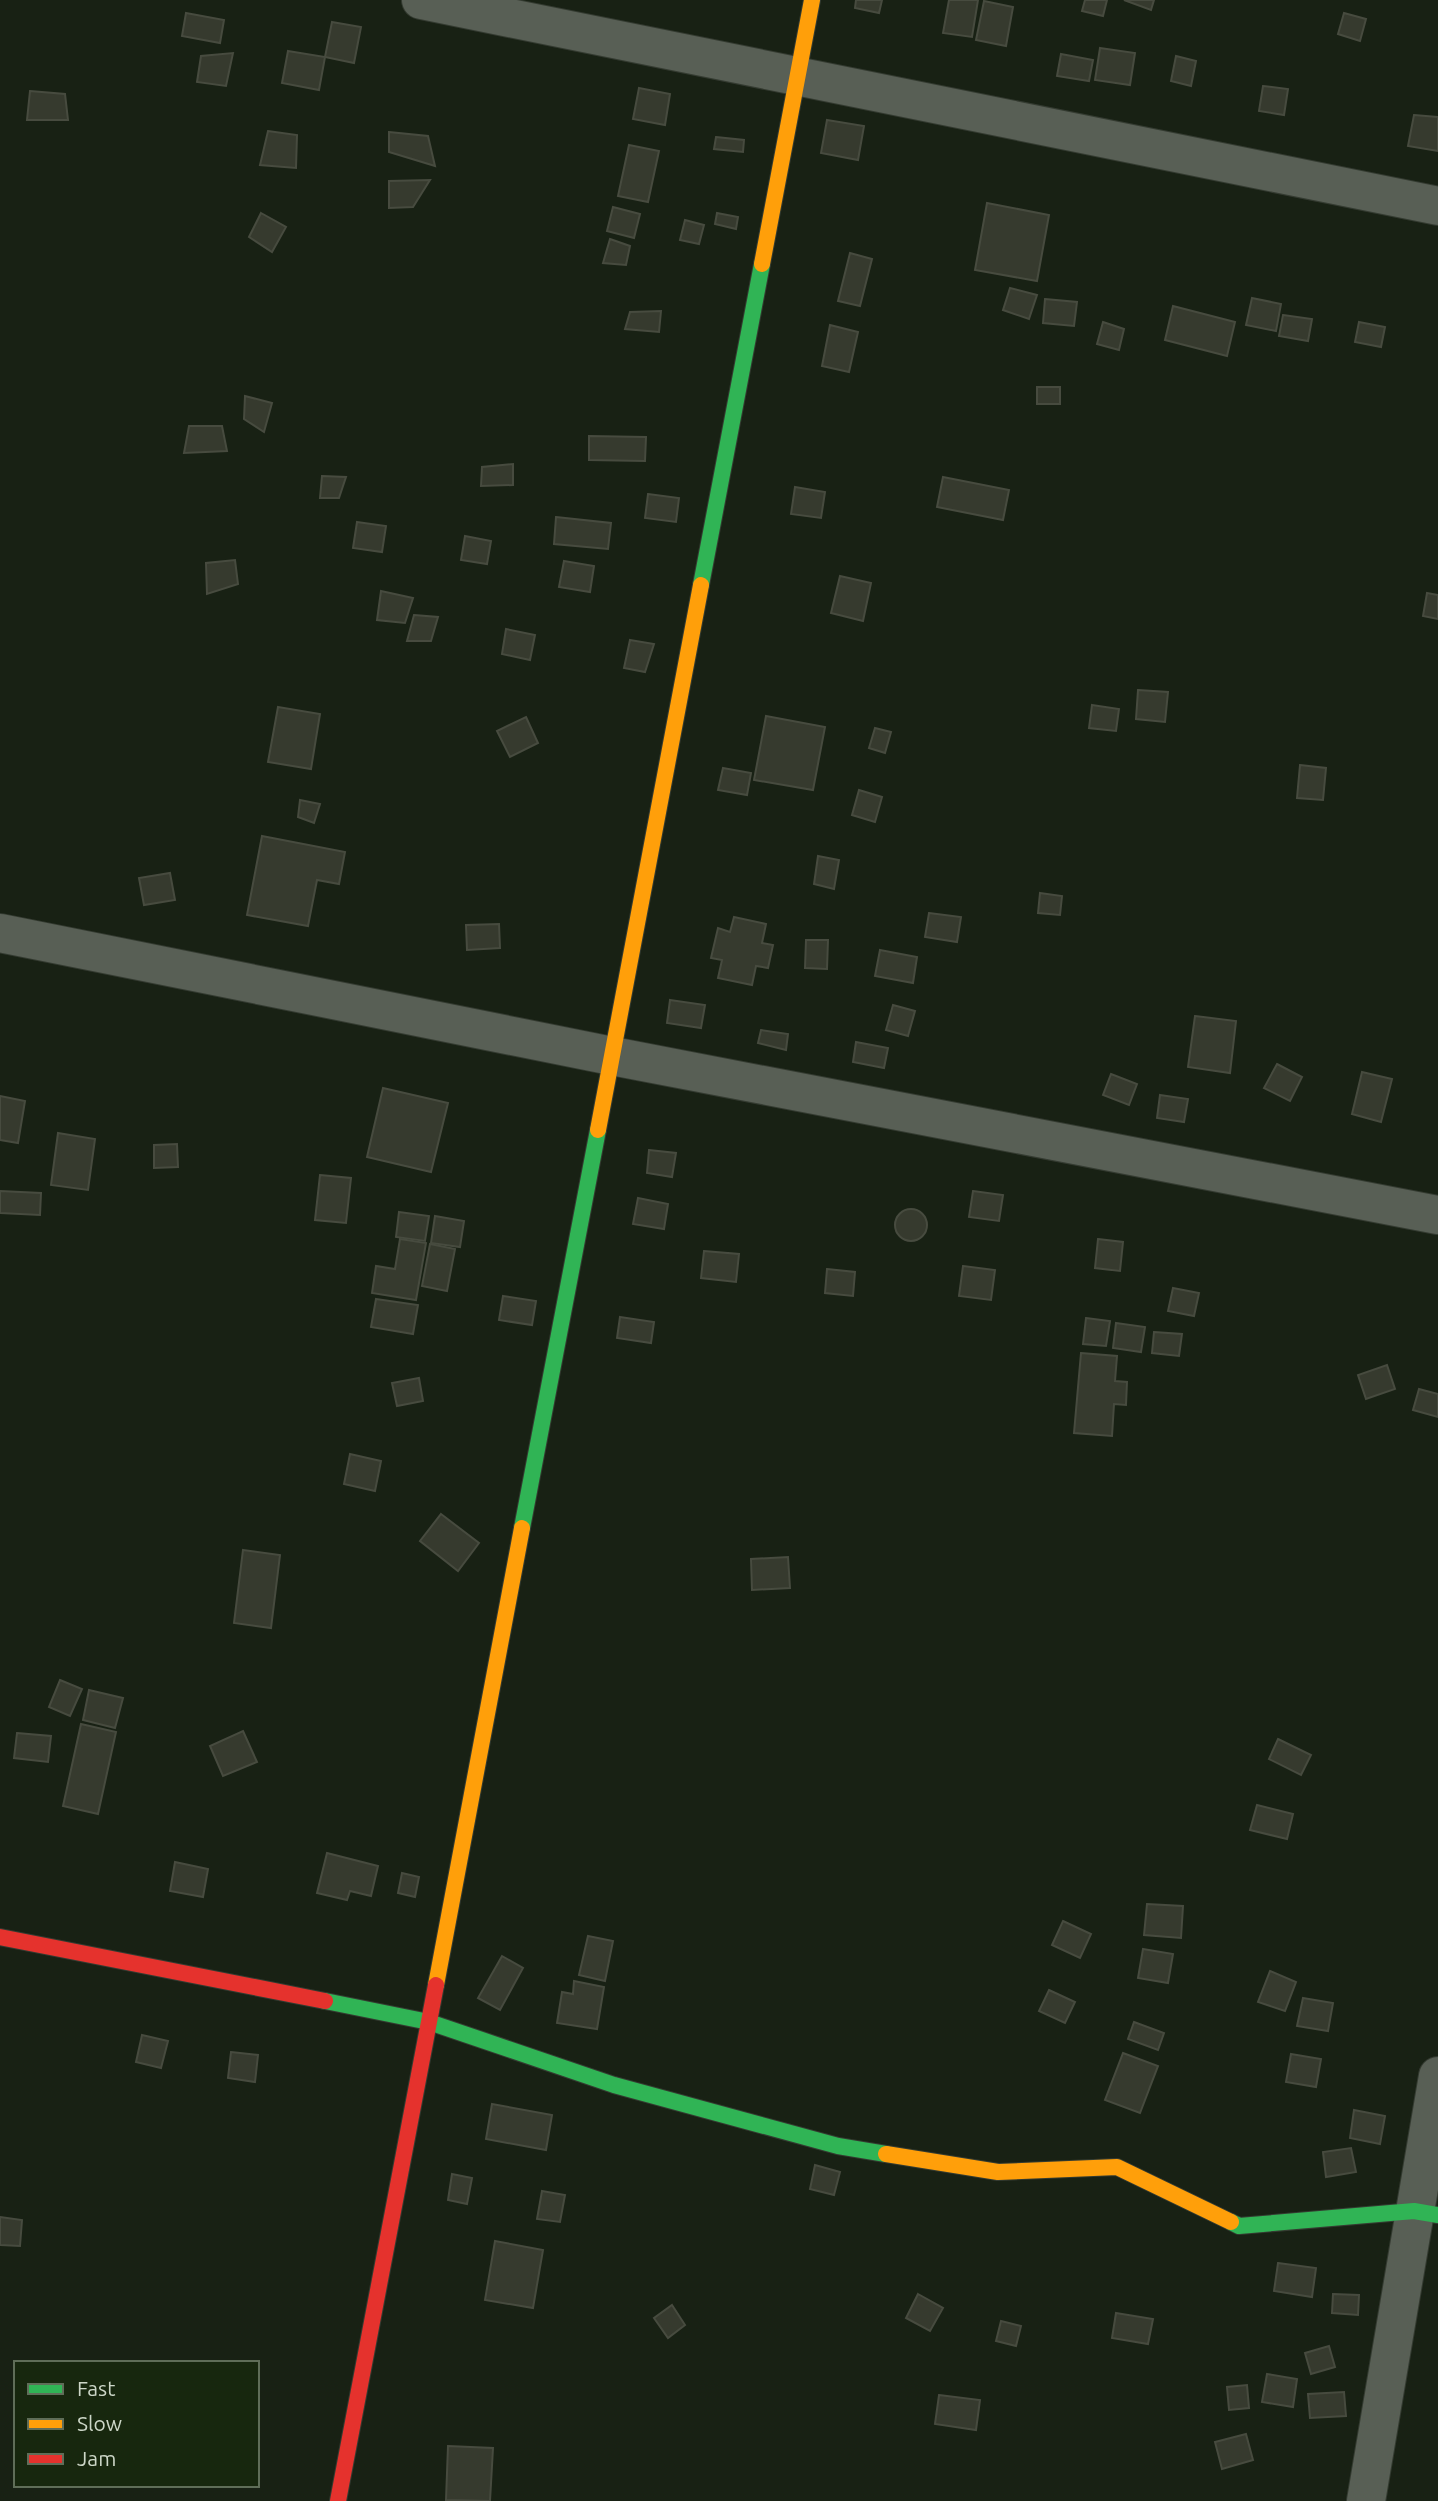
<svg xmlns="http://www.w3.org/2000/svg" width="1438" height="2501" viewBox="0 0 1438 2501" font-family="Ubuntu,sans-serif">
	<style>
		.building { fill: #363a2e; stroke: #474b3f; stroke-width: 2 }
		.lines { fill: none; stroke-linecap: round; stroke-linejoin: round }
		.street-casing { stroke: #343b31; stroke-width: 40 }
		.fast-casing { stroke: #343b31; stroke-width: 18 }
		.slow-casing { stroke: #343b31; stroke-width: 18 }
		.jam-casing { stroke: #343b31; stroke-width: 18 }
		.street { stroke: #585f55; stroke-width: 38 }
		.fast { stroke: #30b455; stroke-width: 16 }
		.slow { stroke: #ff9f0a; stroke-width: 16 }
		.jam { stroke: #e5322d; stroke-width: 16 }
	</style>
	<rect width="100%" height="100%" fill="#182114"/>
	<g class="building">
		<path d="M856,0H882L879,13L855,8Z"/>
		<path d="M949,0H978L972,37L943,33Z"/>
		<path d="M1085,0H1107L1103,16L1082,11Z"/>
		<path d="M1124,0H1154L1151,10Z"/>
		<path d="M984,1L1013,7L1006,46L976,40Z"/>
		<path d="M186,13L224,20L220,43L182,36Z"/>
		<path d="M1344,13L1366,19L1360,41L1338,34Z"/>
		<path d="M332,22L361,27L354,63L325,57Z"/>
		<path d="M1100,48L1135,53L1130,85L1095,80Z"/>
		<path d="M288,51L325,57L319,90L282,83Z"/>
		<path d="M233,53L226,86L197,82L201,56Z"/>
		<path d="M1061,54L1093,60L1089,81L1057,76Z"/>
		<path d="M1176,56L1196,61L1191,86L1171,81Z"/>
		<path d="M1263,86L1288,89L1284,115L1259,111Z"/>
		<path d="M639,88L670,94L665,125L633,119Z"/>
		<path d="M30,91L65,94L68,120H27Z"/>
		<path d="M1414,115L1438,117V151L1408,146Z"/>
		<path d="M827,120L864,126L858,160L821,153Z"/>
		<path d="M268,131L297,135L296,168L260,165Z"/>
		<path d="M389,132L428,136L435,166L389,152Z"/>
		<path d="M716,137L744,140L743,152L714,149Z"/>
		<path d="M629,145L659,151L648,202L618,196Z"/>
		<path d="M430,180L413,207L389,208V181Z"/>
		<path d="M987,203L1049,215L1037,281L975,270Z"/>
		<path d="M613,207L640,214L634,238L607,231Z"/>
		<path d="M261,213L286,227L272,252L249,237Z"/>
		<path d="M717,213L738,217L736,229L715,224Z"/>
		<path d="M685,220L704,225L699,244L680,240Z"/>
		<path d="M610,239L630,246L626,265L603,263Z"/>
		<path d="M850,253L872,259L860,306L838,301Z"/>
		<path d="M1010,288L1037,295L1029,319L1003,310Z"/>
		<path d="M1252,298L1281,304L1276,331L1246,325Z"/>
		<path d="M1045,299L1077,302L1074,326L1043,323Z"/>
		<path d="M1173,306L1235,322L1227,356L1165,340Z"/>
		<path d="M661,311L659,332L625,329L630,312Z"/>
		<path d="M1283,315L1312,319L1308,341L1279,336Z"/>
		<path d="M1103,322L1124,329L1119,350L1097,344Z"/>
		<path d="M1359,322L1385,327L1381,347L1355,342Z"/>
		<path d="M830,325L858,332L849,372L822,366Z"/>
		<rect x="1037" y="387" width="23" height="17"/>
		<path d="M245,396L272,403L264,432L244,419Z"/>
		<path d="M189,426H222L227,451L184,453Z"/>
		<path d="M589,436L646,437L645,461L589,460Z"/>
		<path d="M513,464V485L481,486L482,467Z"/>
		<path d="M322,476L346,477L339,498H320Z"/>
		<path d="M943,477L1009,490L1003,520L937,507Z"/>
		<path d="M795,487L825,492L821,518L791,514Z"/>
		<path d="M648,494L679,498L676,522L645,518Z"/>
		<path d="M556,517L611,523L608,549L554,544Z"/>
		<path d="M357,522L386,526L382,552L353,548Z"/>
		<path d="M465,536L491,541L487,564L461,560Z"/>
		<path d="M235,560L238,584L207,594L206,563Z"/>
		<path d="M564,561L594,566L590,592L559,587Z"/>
		<path d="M840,576L871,583L863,621L831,613Z"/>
		<path d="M381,591L413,598L405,623L377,620Z"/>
		<path d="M1427,593L1438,595V619L1423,616Z"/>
		<path d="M414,615L438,617L431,641H407Z"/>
		<path d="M506,629L535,635L530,660L502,654Z"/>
		<path d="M630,640L654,644L645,672L624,668Z"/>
		<path d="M1138,690L1168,692L1165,722L1136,719Z"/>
		<path d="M1092,705L1119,709L1116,731L1089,728Z"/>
		<path d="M278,707L320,714L311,769L268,762Z"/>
		<path d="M766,716L825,727L813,790L754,780Z"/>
		<path d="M526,717L538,743L510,757L497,731Z"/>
		<path d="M875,728L891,732L885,753L869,748Z"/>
		<path d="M1300,765L1326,768L1323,800L1297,798Z"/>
		<path d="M723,768L751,773L747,795L718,790Z"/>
		<path d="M859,790L882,797L875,822L852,815Z"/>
		<path d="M300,800L320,804L314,823L298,817Z"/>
		<path d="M262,836L345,852L339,884L317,880L308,926L247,915Z"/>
		<path d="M818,856L839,860L834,889L814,884Z"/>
		<path d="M170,873L175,900L144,905L139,878Z"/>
		<path d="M1040,893L1062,896L1060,915L1038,913Z"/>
		<path d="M929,913L961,917L957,942L925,937Z"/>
		<path d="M734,917L766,924L762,943L773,945L768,968L756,966L752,985L718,978L722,960L711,958L718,928L730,932Z"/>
		<path d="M499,924L500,948L467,950L466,925Z"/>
		<path d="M806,940H828L827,969L805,968Z"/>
		<path d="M880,950L917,957L913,983L875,976Z"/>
		<path d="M670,1000L705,1005L701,1028L667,1023Z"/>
		<path d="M893,1005L915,1011L908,1036L886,1030Z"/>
		<path d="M1195,1016L1236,1021L1230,1073L1188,1067Z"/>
		<path d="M761,1030L788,1034L786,1050L758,1043Z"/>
		<path d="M856,1042L888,1048L884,1068L853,1062Z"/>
		<path d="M1277,1064L1302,1077L1290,1101L1264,1088Z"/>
		<path d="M1362,1072L1392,1079L1381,1122L1352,1114Z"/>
		<path d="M1111,1074L1137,1084L1129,1105L1103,1095Z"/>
		<path d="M383,1088L448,1103L431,1172L367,1157Z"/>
		<path d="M1160,1095L1188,1099L1184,1122L1157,1118Z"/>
		<path d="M0,1096L25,1101L18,1143L0,1140Z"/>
		<path d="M58,1133L95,1139L88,1190L51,1185Z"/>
		<path d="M177,1144L178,1167L154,1168V1145Z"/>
		<path d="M649,1150L676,1153L672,1177L647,1173Z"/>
		<path d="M320,1175L351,1178L346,1223L315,1220Z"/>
		<path d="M0,1191L41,1193L40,1215L0,1213Z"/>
		<path d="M973,1191L1003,1195L999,1221L969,1217Z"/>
		<path d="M638,1198L668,1204L664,1229L633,1224Z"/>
		<circle cx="911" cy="1225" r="16"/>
		<path d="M399,1212L429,1216L425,1241L396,1237Z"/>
		<path d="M435,1216L464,1221L460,1247L431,1243Z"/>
		<path d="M400,1239L426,1243L416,1300L372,1293L376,1266L395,1269Z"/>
		<path d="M1098,1239L1123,1242L1120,1271L1095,1268Z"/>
		<path d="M430,1244L455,1249L447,1291L422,1286Z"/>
		<path d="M704,1251L739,1254L736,1282L701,1278Z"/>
		<path d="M963,1266L995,1270L991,1300L959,1296Z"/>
		<path d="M827,1269L855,1272L853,1296L825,1293Z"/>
		<path d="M1173,1288L1199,1293L1194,1316L1168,1311Z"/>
		<path d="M503,1296L536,1301L532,1325L499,1320Z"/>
		<path d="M376,1299L418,1305L413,1334L371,1327Z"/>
		<path d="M620,1317L654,1322L651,1343L617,1338Z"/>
		<path d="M1086,1318L1110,1321L1106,1346L1083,1344Z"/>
		<path d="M1116,1323L1145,1327L1141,1352L1113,1348Z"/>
		<path d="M1154,1332L1182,1334L1179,1356L1152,1353Z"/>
		<path d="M1081,1353L1117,1356L1115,1381L1127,1382L1126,1405L1114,1404L1112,1436L1074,1433Z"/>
		<path d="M1387,1365L1395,1389L1366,1399L1358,1375Z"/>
		<path d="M419,1378L423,1401L397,1406L392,1383Z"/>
		<path d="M1419,1389L1438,1394V1417L1413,1410Z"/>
		<path d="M350,1454L381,1461L375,1491L344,1484Z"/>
		<path d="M441,1514L479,1543L458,1571L420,1541Z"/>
		<path d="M243,1550L280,1555L271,1628L234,1623Z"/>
		<path d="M788,1557L790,1588L752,1590L751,1559Z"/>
		<path d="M60,1680L82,1689L70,1716L49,1707Z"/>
		<path d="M89,1690L123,1698L115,1728L83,1720Z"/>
		<path d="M81,1724L116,1732L98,1814L63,1806Z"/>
		<path d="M243,1731L257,1762L223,1776L210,1746Z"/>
		<path d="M17,1733L51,1736L48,1762L14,1758Z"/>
		<path d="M1278,1739L1311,1755L1301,1775L1269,1759Z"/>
		<path d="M1257,1805L1293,1814L1287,1839L1250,1830Z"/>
		<path d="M327,1853L378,1866L371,1896L350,1891L347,1900L317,1893Z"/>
		<path d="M175,1862L208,1869L203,1897L170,1891Z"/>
		<path d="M402,1873L419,1877L415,1897L398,1893Z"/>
		<path d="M1147,1904L1183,1906L1181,1938L1144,1935Z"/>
		<path d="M1063,1921L1091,1934L1080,1958L1052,1945Z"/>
		<path d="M588,1936L613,1941L605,1981L579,1975Z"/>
		<path d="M1143,1949L1173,1954L1168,1983L1138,1978Z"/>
		<path d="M502,1956L523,1968L500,2010L478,1998Z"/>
		<path d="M1270,1971L1296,1982L1285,2011L1258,2002Z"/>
		<path d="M574,1981L604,1987L597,2029L557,2023L562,1992L573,1994Z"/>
		<path d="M1049,1990L1075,2002L1065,2023L1039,2011Z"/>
		<path d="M1303,1998L1333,2003L1328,2031L1297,2026Z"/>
		<path d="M1134,2022L1164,2033L1158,2050L1128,2039Z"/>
		<path d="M142,2035L168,2041L161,2068L136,2062Z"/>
		<path d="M231,2052L258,2055L255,2082L228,2078Z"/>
		<path d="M1123,2053L1158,2066L1140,2113L1105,2100Z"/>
		<path d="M1291,2054L1321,2059L1316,2087L1286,2082Z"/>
		<path d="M492,2104L552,2115L546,2150L486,2139Z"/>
		<path d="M1354,2110L1385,2116L1380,2144L1350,2138Z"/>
		<path d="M1351,2148L1356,2172L1326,2177L1323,2152Z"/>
		<path d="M815,2165L840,2172L834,2195L810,2189Z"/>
		<path d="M452,2174L472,2178L467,2204L448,2200Z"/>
		<path d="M542,2191L565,2195L560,2222L537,2219Z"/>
		<path d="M0,2217L22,2220L20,2246L0,2245Z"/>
		<path d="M495,2241L543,2250L533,2308L485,2300Z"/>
		<path d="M1278,2263L1316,2268L1312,2297L1274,2291Z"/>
		<path d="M918,2294L943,2308L930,2331L906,2318Z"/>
		<path d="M1333,2294L1359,2295L1358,2315L1332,2313Z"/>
		<path d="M672,2305L685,2325L668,2338L654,2318Z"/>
		<path d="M1116,2313L1153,2319L1148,2344L1112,2338Z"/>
		<path d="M1001,2321L1021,2326L1016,2346L996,2341Z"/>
		<path d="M1329,2346L1335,2367L1311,2374L1305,2353Z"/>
		<path d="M1267,2374L1297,2379L1293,2407L1262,2402Z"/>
		<path d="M1247,2385L1249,2408L1229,2410L1227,2387Z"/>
		<path d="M1344,2392L1346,2416L1310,2418L1308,2394Z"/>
		<path d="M939,2395L980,2400L976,2430L935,2424Z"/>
		<path d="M1246,2434L1253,2460L1222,2469L1215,2442Z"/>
		<path d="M448,2446L493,2448L490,2501L446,2500Z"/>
	</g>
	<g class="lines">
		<g class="street-casing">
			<g id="street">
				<path d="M421,0L1438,206"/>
				<path d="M0,933L612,1056L1438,1215"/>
				<path d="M1366,2501L1438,2076"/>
			</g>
		</g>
		<g class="fast-casing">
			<g id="fast">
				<path d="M701,585L762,264"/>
				<path d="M522,1528L598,1130"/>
				<path d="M325,2001L429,2022L614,2085L838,2146L886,2154"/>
				<path d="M1231,2222L1239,2226L1414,2211L1438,2215"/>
			</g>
		</g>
		<g class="slow-casing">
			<g id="slow">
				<path d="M762,264L812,0"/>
				<path d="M598,1130L701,585"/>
				<path d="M436,1985L522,1528"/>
				<path d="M886,2154L998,2172L1117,2167L1231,2222"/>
			</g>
		</g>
		<g class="jam-casing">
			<g id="jam">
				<path d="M0,1937L325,2001"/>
				<path d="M338,2501L436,1985"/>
			</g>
		</g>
		<use href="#street" class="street"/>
		<use href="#fast" class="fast"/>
		<use href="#slow" class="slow"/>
		<use href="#jam" class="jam"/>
	</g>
	<rect x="14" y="2361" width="245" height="126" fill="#17270e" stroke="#5f6d58" stroke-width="2"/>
	<rect x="28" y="2384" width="35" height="10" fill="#30b455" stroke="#5f6d58" stroke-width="2"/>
	<text x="77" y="2396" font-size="21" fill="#ccd6c7">Fast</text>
	<rect x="28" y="2419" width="35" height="10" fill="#ff9f0a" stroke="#5f6d58" stroke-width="2"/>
	<text x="77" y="2431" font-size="21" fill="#ccd6c7">Slow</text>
	<rect x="28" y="2454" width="35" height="10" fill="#e5322d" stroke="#5f6d58" stroke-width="2"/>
	<text x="77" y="2466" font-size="21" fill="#ccd6c7">Jam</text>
</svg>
